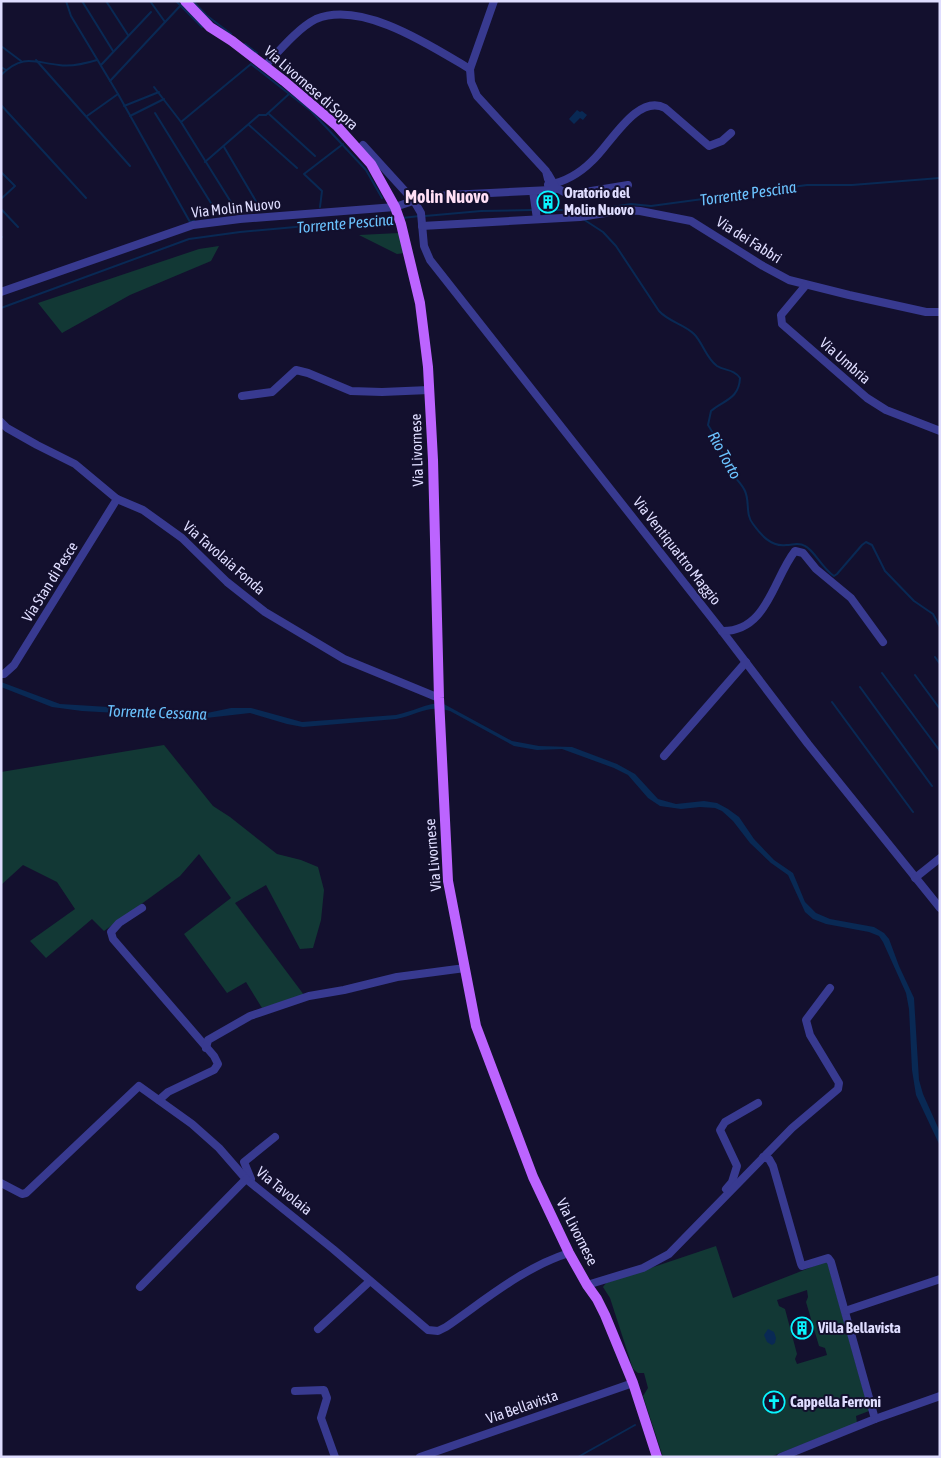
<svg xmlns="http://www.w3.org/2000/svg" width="941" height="1458" viewBox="0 0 941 1458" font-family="'Asap Condensed',sans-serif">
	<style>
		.green { fill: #123835; fill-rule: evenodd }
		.water { fill: #092954 }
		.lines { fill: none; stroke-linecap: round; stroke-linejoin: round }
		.stream { stroke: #092954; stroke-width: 2 }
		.minor { stroke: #383a90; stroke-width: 8 }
		.major { stroke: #bc64ff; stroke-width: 10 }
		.labels { text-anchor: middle; stroke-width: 4; stroke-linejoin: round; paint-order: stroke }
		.street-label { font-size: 15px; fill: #dfddff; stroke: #13102e }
		.poi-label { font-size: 15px; font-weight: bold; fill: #dfddff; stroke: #13102e; text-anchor: start }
		.water-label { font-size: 16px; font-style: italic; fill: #6bc3ff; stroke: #13102e }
		.quarter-label { font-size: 18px; font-weight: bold; fill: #ffdff5; stroke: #13102e }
	</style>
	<rect width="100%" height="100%" fill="#13102e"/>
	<g class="green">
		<path d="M399,233L405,253L397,254L359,235Z"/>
		<path d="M219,246L211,261L130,295L62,333L38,303L199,249Z"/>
		<path d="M164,745L213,806L230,817L277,854L301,860L318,867L324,890L321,920L313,948L300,949L266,885L235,903L304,995L262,1008L246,982L227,993L184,934L231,898L199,854L180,876L104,931L92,919L46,958L30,941L75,909L57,882L23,865L1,885V772Z"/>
		<path d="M716,1246L733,1298L827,1261L869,1411L856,1416L857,1423L770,1457H663L643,1396L648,1388L644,1373H638L633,1369L610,1298L603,1287L606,1283ZM807,1290L808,1297L806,1302L819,1346L825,1348L827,1355L797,1364L795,1359L797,1354L785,1309L779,1306L777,1300ZM778,1390L784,1409L770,1413L765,1395Z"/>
	</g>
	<g class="water">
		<path d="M577,110L580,112L582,111L587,115L583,120L580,118L574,124L569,119Z"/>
		<path d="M1,682L60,704L207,713L231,708H251L302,722L396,715C412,712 426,703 442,703L512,741L539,746L572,747L617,764L635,774L658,799L676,804L704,801L717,803L728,809L739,817L754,839L774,860L793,873L805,902L816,913L830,919L874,927L884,933L889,939L899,966L914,998L919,1080L923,1094L940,1132V1146L916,1095L912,1070L909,1009L906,993L883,942L879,936L869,932L826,924L813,919L805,912L788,875L771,863L750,843L733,821L722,811L715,808L700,807L681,809L660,806L648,798L628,775L614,768L562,749L537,750L514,746L450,711C428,704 417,715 396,719L303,727L287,724L250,713L206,718L82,711L52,707L1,687Z"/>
		<path d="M768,1329L774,1332L776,1338L775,1343L772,1345L767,1342L764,1335Z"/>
	</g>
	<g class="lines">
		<g class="stream">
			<path d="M66,1L71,16L118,94L190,222L194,221"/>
			<path d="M82,1L113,51"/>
			<path d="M106,1L128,35"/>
			<path d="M150,1L165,22"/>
			<path d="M176,1L202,27"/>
			<path d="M193,1L206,15L231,34"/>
			<path d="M245,44L257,53"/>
			<path d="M1,46L21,61"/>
			<path d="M36,60L130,166"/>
			<path d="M101,65L151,12"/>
			<path d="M1,67L6,70"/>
			<path d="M1,75C23,54 33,62 59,65C72,67 84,64 97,60"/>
			<path d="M110,81L181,5"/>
			<path d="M154,87L181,122L234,207"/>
			<path d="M1,105L86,198"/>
			<path d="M124,106L159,92"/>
			<path d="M155,113L214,208"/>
			<path d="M269,114L315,156"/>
			<path d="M87,116L118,94"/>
			<path d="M130,116L164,99"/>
			<path d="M181,122L251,64L311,111L366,170L382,198"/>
			<path d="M249,125L297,168"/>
			<path d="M224,147L257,203"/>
			<path d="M205,162L259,115H266L289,94"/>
			<path d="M1,172L15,186L1,199"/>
			<path d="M320,207L322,191L304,174L343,144"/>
			<path d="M1,209L18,227"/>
			<path d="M537,210H593L631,204L651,206L807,185H852L940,178"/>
			<path d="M425,216L481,211L532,210"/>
			<path d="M402,218L420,216"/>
			<path d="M583,219L603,232L616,246L659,311C669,322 684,324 694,334C703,343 706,358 717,366C725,371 734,369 740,378C739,399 724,400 711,411L708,425C718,440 724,457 732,473C736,479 742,484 745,491C750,502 745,514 753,524C761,535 771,547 786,545C793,545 799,542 805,546C814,550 822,568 834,576L837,574L862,545L866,542L872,545L885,571L914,601L933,614L940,627"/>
			<path d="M1,237H2"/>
			<path d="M1,308L189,239L240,232L395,218"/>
			<path d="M935,657L940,664"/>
			<path d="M882,673L940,751"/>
			<path d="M915,675L940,709"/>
			<path d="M860,687L932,786"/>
			<path d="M832,702L913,812"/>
			<path d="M578,1457L635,1425"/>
		</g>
		<g class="minor">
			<path d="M494,1L470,69L471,82L477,96L546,171L548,179"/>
			<path d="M265,66C279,51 298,28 316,19C362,0 431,46 470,69"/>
			<path d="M363,145L414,201L421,213L424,246L430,260L722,631L808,744L940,908"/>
			<path d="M548,185C564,182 580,173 592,161C610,145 637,93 665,108L709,146L722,141L731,133"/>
			<path d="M555,187L564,192L573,194L628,185"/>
			<path d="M533,191L537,219"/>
			<path d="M422,226L580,217L624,210L640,211L691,221L763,266L789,280L849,295L926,312H940"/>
			<path d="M806,285L781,315L782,324L867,398L886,410L940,431"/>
			<path d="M1,292L193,225L240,219L395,207L419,199L449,195L551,190L555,189V186L548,174"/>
			<path d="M242,396L272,392L296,370L308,373L351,391L382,392L429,390"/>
			<path d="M1,422L7,428L37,445L75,464L117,499L143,510L182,538L227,582L265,612L344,659L439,698"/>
			<path d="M722,631C767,632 773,579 795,551L803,553L816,569L851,598L883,642"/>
			<path d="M1,674H4L14,665L117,499"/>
			<path d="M664,756L746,662"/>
			<path d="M915,878L940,858"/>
			<path d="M142,908L119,923L111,932L113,939L214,1056L218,1064L214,1070L168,1092L159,1100"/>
			<path d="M206,1048L208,1040L250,1016L309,996L344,990L397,977L465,968"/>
			<path d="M763,1157L769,1159L773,1166L801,1264L802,1266L828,1258L831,1262L875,1419L781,1457"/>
			<path d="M251,1179L244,1162L275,1137"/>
			<path d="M1,1183L22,1194L26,1193L139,1086L192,1124L219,1148L246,1179L333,1249L428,1330L438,1331L446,1327C485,1300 524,1267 569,1253"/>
			<path d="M726,1189L732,1182L737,1166L720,1130L725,1122L758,1103"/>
			<path d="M587,1285L643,1268L669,1254L792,1128L838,1089L839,1083L810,1035L806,1020L830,988"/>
			<path d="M140,1287L246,1179"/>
			<path d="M845,1311L940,1279"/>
			<path d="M318,1329L370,1281"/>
			<path d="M295,1391L324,1390L327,1398L321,1418L335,1457"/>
			<path d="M875,1419L940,1396"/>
			<path d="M420,1457L633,1383"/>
		</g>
		<path class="major" d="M185,1L210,27L232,41L284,81L337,126L371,164L395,207L401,224L420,303L428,367L433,460L439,698L448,881L476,1026L533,1177L569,1253L587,1285L597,1299L605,1315L633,1383L657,1457"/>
	</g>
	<defs>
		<g id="building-ring" transform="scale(1.125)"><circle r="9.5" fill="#13102e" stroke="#09f5ff" stroke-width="1.5"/><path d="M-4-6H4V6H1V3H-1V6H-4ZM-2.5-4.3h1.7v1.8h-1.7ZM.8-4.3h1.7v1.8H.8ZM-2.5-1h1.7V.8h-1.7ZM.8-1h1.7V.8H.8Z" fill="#09f5ff"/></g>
		<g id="church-ring" transform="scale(1.125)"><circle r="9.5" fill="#13102e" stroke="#09f5ff" stroke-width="1.5"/><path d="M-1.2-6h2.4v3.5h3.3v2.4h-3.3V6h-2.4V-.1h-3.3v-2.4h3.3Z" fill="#09f5ff"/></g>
	</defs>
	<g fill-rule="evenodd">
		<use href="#building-ring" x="548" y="202"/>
		<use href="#building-ring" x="802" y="1328"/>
		<use href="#church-ring" x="774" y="1402"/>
	</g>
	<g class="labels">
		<g class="street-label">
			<text transform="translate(311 88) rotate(41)" y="5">Via Livornese di Sopra</text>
			<text transform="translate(236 208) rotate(-6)" y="5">Via Molin Nuovo</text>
			<text transform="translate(749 240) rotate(32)" y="5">Via dei Fabbri</text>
			<text transform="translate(845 361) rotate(41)" y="5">Via Umbria</text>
			<text transform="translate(417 450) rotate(-92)" y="5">Via Livornese</text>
			<text transform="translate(677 551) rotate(52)" y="5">Via Ventiquattro Maggio</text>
			<text transform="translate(224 558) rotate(41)" y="5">Via Tavolaia Fonda</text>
			<text transform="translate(50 582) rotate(-58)" y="5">Via Stan di Pesce</text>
			<text transform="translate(433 855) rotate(-95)" y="5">Via Livornese</text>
			<text transform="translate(284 1191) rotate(39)" y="5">Via Tavolaia</text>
			<text transform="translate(577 1232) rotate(63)" y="5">Via Livornese</text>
			<text transform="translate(522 1407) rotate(-19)" y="5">Via Bellavista</text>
		</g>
		<g class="poi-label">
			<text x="564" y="198">Oratorio del<tspan x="564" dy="17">Molin Nuovo</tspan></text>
			<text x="818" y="1333">Villa Bellavista</text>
			<text x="790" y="1407">Cappella Ferroni</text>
		</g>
		<g class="water-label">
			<text transform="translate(748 193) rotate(-8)" y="6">Torrente Pescina</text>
			<text transform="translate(345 223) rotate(-5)" y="6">Torrente Pescina</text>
			<text transform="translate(725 455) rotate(61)" y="6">Rio Torto</text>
			<text transform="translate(157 712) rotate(2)" y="6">Torrente Cessana</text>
		</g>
		<g class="quarter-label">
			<text x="447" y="203">Molin Nuovo</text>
		</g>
	</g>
	<rect width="941" height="1458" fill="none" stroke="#dfddff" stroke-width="5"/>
</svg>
